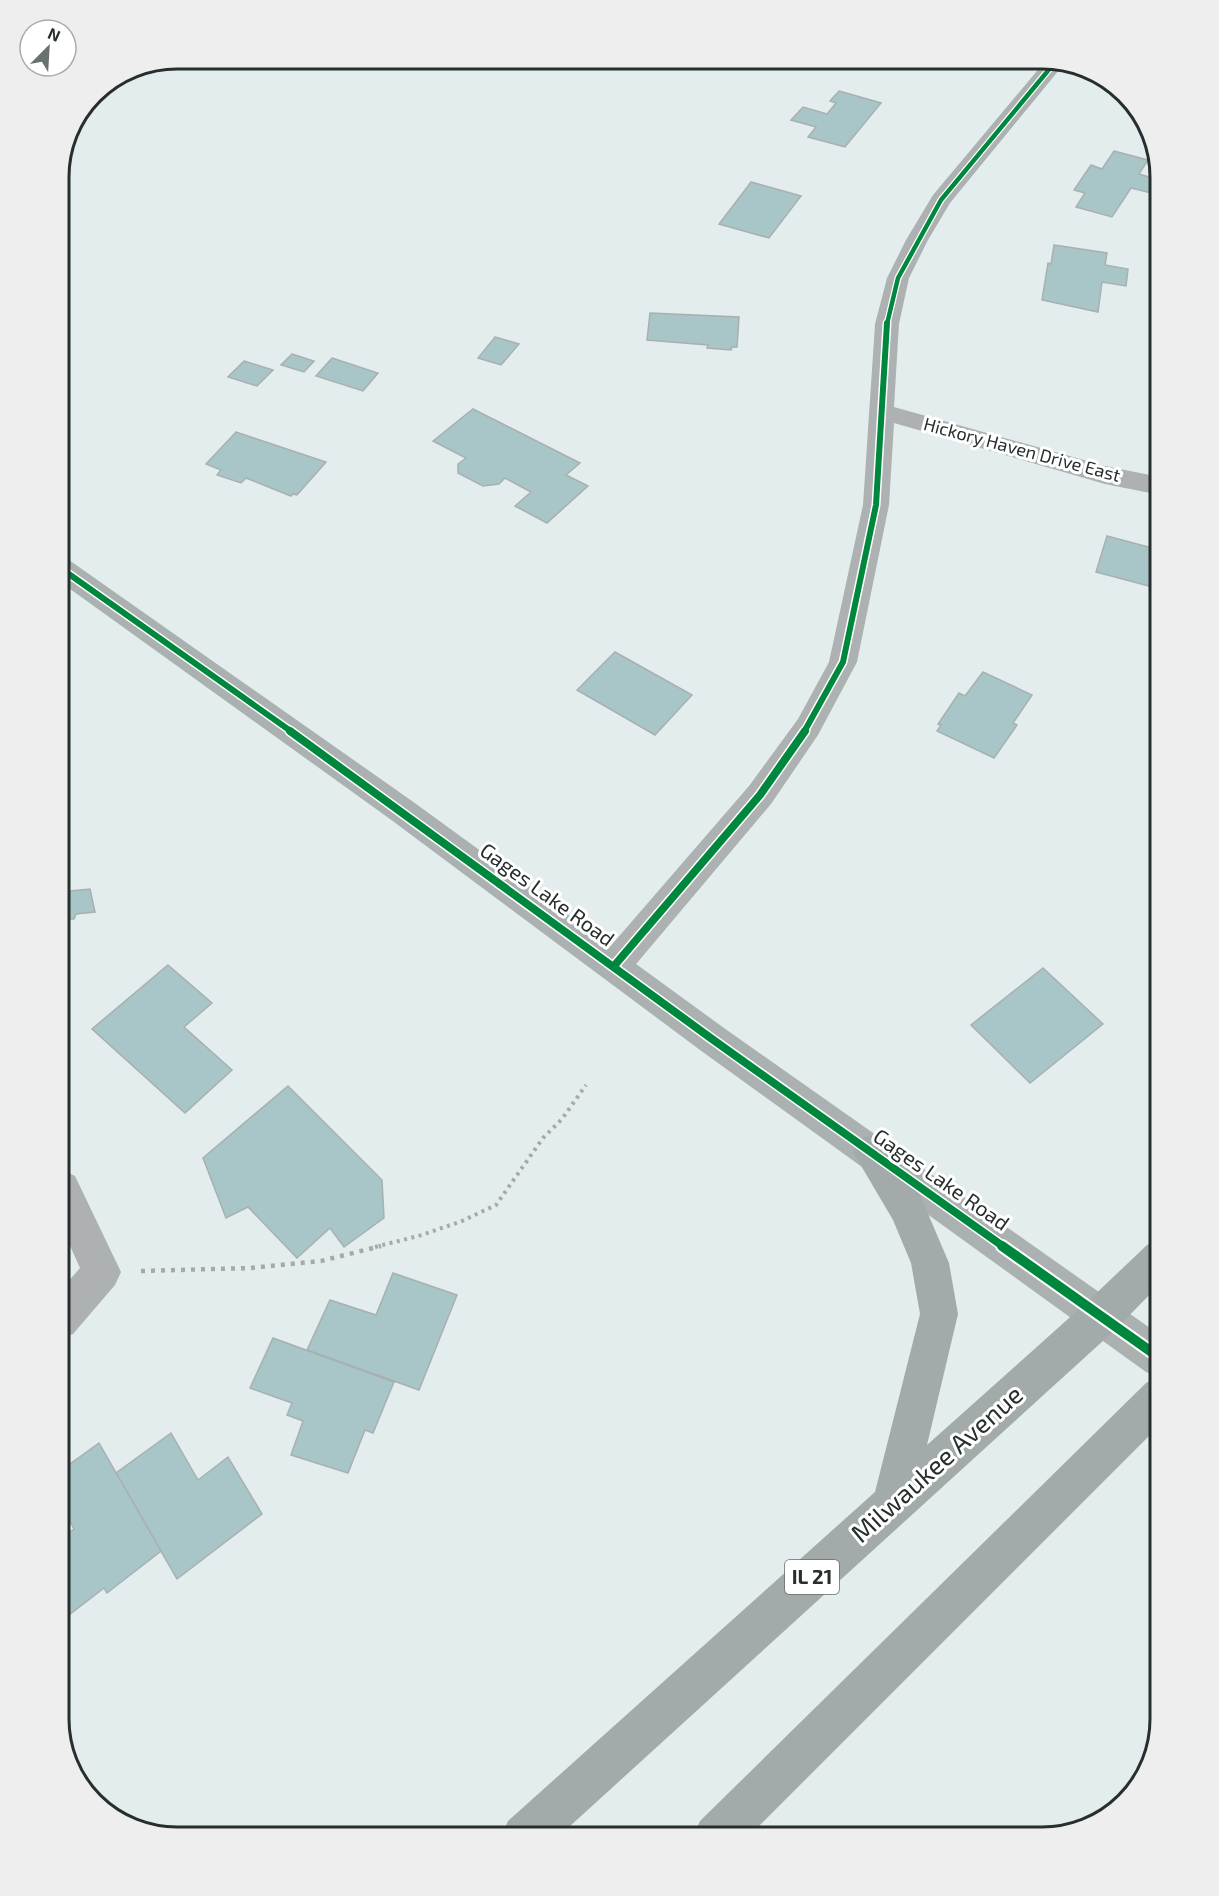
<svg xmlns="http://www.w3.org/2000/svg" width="1219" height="1896" viewBox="0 0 1219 1896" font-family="'Exo 2',sans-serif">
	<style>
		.building { fill: #a8c5c7; stroke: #a8b0b0; stroke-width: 1.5 }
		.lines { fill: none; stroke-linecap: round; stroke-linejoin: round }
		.path-far1 { stroke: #a5a9a9; stroke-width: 4; stroke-dasharray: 3 4.5; stroke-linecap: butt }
		.path { stroke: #a5a9a9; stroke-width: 4.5; stroke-dasharray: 4 6; stroke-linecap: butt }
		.street { fill: #adb1b2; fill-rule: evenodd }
		.secondary { fill: #abb1b1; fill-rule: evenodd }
		.primary { fill: #a3aaaa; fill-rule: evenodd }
		.cycleway-far3-casing { stroke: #fff; stroke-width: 7 }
		.cycleway-far2-casing { stroke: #fff; stroke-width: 9 }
		.cycleway-far1-casing { stroke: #fff; stroke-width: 11 }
		.cycleway-casing { stroke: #fff; stroke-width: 14 }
		.cycleway-far3 { stroke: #00873e; stroke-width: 4.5 }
		.cycleway-far2 { stroke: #00873e; stroke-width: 6 }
		.cycleway-far1 { stroke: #00873e; stroke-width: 8 }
		.cycleway { stroke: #00873e; stroke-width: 10 }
		.labels { text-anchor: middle; stroke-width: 6; stroke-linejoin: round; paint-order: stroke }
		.far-street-label { font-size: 18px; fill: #272e2e; stroke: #fff }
		.shield { fill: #fff; stroke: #686d6d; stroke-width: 1.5 }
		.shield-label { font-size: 20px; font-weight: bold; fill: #272e2e }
		.street-label { font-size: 21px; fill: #272e2e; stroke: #fff }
		.near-street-label { font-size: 26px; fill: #272e2e; stroke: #fff }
		.rim { fill: none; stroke: #272e2e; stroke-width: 3 }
	</style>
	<rect width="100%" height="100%" fill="#e3edee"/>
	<g class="building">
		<path d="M839,91L881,103L845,147L808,137L816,127L791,120L803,107L827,114L836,103L830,101Z"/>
		<path d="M1114,151L1148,160L1139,174L1159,180L1151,193L1131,188L1112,217L1076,207L1085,193L1074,190L1091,165L1102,169Z"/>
		<path d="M751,182L801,196L769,238L719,224Z"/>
		<path d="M1054,245L1107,253L1105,265L1128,269L1126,286L1102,282L1098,312L1042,300L1048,263L1051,264Z"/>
		<path d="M650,313L739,317L737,347H732L731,350L707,348L708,345L647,340Z"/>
		<path d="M495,337L519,344L501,365L478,358Z"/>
		<path d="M292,354L314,361L304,372L281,365Z"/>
		<path d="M332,358L378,373L363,391L316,376Z"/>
		<path d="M244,361L273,370L257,386L228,377Z"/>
		<path d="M473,409L580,463L566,475L588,486L547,523L515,506L531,492L505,478L499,484L483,486L458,473V464L466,458L433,441Z"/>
		<path d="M236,432L326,462L297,495L293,494L291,496L246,478L241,483L217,475L221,470L206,464Z"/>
		<path d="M1107,536L1160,550V589L1096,572Z"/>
		<path d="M615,652L692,695L655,735L577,690Z"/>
		<path d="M983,672L1032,695L1013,723L1017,725L994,758L937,731L941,725L938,724L959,693L965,696Z"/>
		<path d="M90,889L95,912L76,914L74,919H67L66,930H59V892Z"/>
		<path d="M168,965L212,1003L184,1027L232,1070L185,1113L92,1029Z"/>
		<path d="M1043,968L1103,1024L1030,1083L971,1025Z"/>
		<path d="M288,1086L382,1180L384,1218L344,1247L330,1228L297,1258L248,1207L226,1218L203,1158Z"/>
		<path d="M393,1273L457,1295L419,1390L307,1350L330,1300L376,1315Z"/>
		<path d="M273,1338L394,1382L373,1433L365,1430L348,1473L291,1455L303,1421L287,1415L292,1403L250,1388Z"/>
		<path d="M171,1433L198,1480L228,1457L262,1514L177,1579L116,1473Z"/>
		<path d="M99,1443L161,1551L107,1593L104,1588L65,1618L59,1606V1541L74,1529L59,1500V1472Z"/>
	</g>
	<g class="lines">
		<path class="path-far1" d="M375,1247L422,1235L462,1221L496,1205L543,1138L562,1119L586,1085"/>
		<path class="path" d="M141,1271L250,1268L321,1261L381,1246"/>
		<g class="street">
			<path d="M1047,59L1064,64L950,203L928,240L909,278L899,324L894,407L1105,466L1160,477V495L1105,484L894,423L889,505L857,662L818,735L771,804L626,976L614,981L602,976L597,966L602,956L749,786L798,719L829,662L863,505L875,324L887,278L906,240L933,195Z"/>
			<path d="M62,1170L75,1176L121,1272L115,1285L73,1334L59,1339V1292L80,1268L59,1221V1172Z"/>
		</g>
		<path class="secondary" d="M59,557L69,560L412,801L724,1028L1160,1335V1377L1146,1372L700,1050L390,819L59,581Z"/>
		<g class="primary">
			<path d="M871,1135L884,1140L920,1195L949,1263L958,1314L927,1445L1087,1302L1147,1245L1160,1239V1284L1115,1330L558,1837H501L508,1821L875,1492L920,1314L911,1263L893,1220L853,1152L858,1140Z"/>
			<path d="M1160,1377V1425L748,1837H693L700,1821L1146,1383Z"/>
		</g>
		<g class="cycleway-far3-casing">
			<path id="cycleway-far3" d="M887,324L898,278L941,200L1056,61"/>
		</g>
		<g class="cycleway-far2-casing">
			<g id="cycleway-far2">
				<path d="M59,567L292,732"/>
				<path d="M804,732L843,662L876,505L887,323"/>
			</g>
		</g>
		<g class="cycleway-far1-casing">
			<g id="cycleway-far1">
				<path d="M290,731L712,1039L1004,1247"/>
				<path d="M614,966L760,795L805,731"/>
			</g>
		</g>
		<g class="cycleway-casing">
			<path id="cycleway" d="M1002,1246L1160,1358"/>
		</g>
		<use href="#cycleway-far3" class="cycleway-far3"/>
		<use href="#cycleway-far2" class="cycleway-far2"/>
		<use href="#cycleway-far1" class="cycleway-far1"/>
		<use href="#cycleway" class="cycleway"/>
	</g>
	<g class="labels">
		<g class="far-street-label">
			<text transform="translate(1022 450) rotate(15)" y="6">Hickory Haven Drive East</text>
		</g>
		<rect class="shield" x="785" y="1560" width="54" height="34" rx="4.5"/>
		<g class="shield-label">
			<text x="812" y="1584">IL 21</text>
		</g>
		<g class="street-label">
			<text transform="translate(547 895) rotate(36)" y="7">Gages Lake Road</text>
			<text transform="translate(941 1180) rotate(35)" y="7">Gages Lake Road</text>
		</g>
		<g class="near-street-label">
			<text transform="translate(937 1464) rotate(-42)" y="9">Milwaukee Avenue</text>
		</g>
	</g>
	<path d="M0 0H1219V1896H0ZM177 69H1042A108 108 0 0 1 1150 177V1719A108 108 0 0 1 1042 1827H177A108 108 0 0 1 69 1719V177A108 108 0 0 1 177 69Z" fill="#eee" fill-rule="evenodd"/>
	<path class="rim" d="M177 69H1042A108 108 0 0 1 1150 177V1719A108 108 0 0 1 1042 1827H177A108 108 0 0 1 69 1719V177A108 108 0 0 1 177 69Z"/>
	<g transform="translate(48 48) rotate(24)"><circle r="28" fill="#ffffff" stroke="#a9abab" stroke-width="1.5"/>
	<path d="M0-4.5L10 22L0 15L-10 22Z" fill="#697171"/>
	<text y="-9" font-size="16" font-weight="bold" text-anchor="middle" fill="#272e2e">N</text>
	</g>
</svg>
